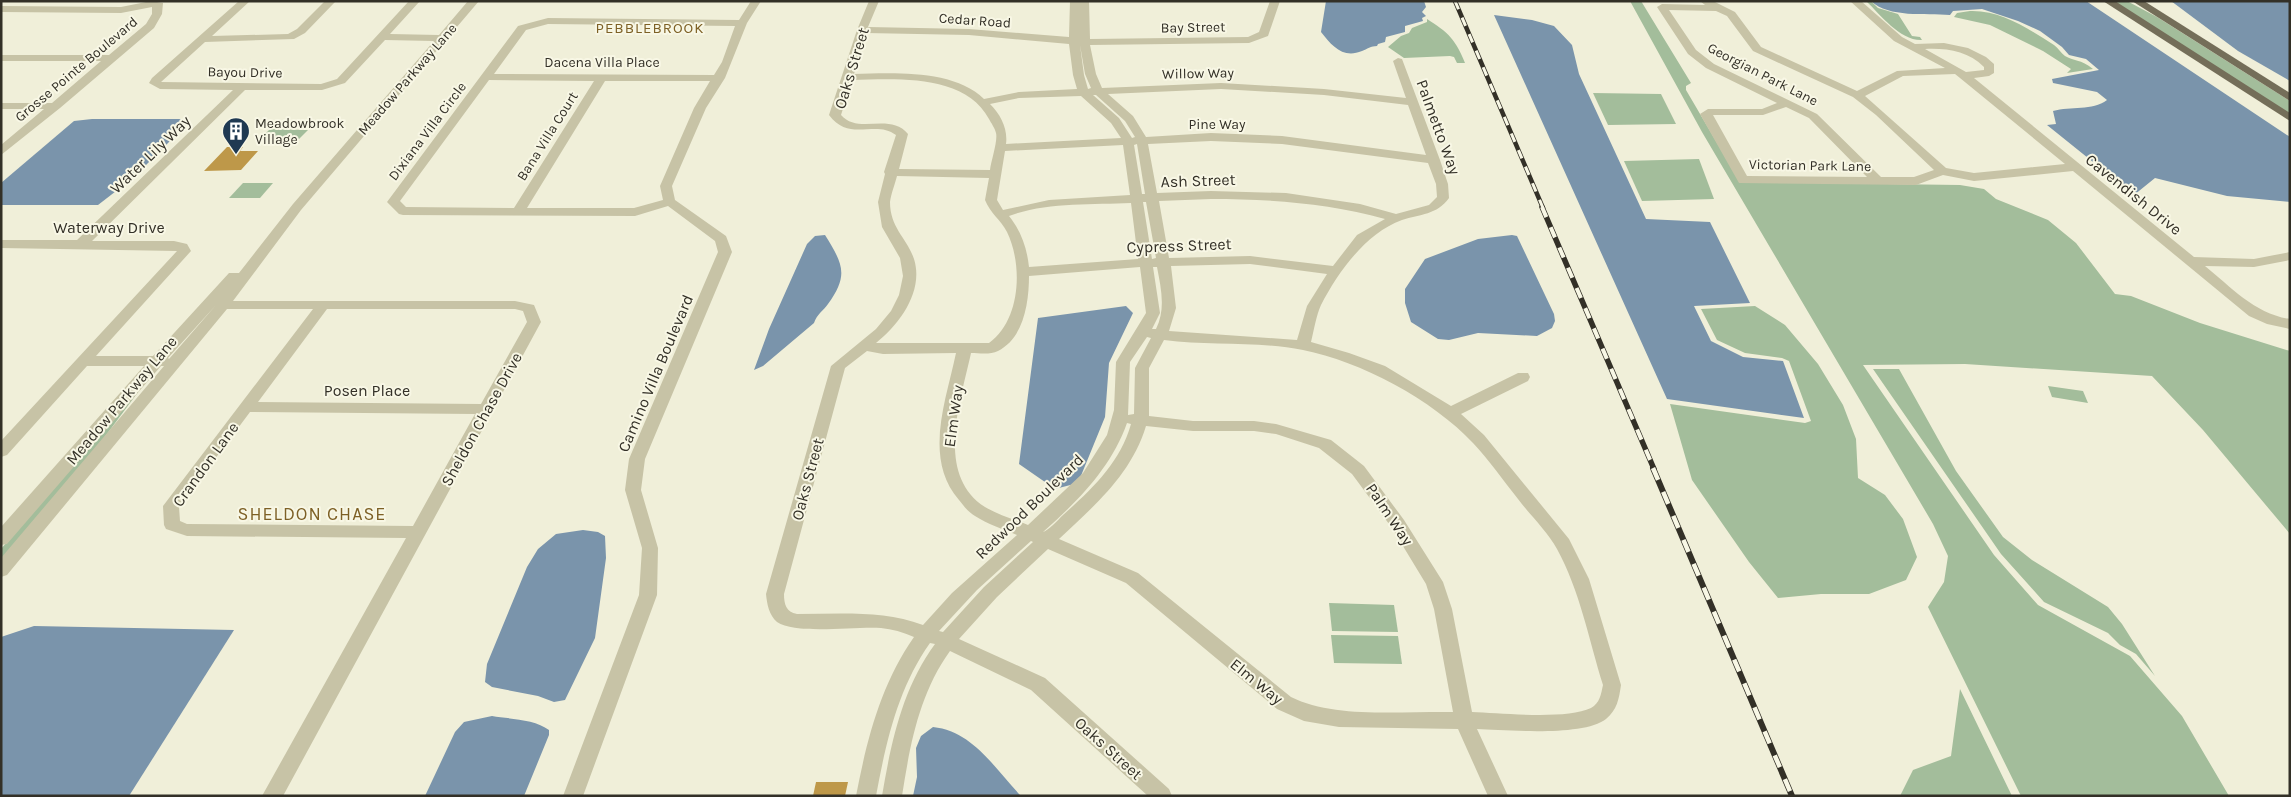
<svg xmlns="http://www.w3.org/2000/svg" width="2291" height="797" viewBox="0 0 2291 797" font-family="Karla,sans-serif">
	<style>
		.green { fill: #a3bd9b }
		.water { fill: #7a94ab }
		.building { fill: #be9849 }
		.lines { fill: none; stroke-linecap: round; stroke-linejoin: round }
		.minor { fill: #c7c3a6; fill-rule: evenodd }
		.major { fill: #746e59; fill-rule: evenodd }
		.rail-far2-casing { stroke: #333027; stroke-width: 4.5 }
		.rail-far1-casing { stroke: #333027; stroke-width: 5.5 }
		.rail-casing { stroke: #333027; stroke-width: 6 }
		.rail-far2 { stroke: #f8f7e5; stroke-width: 3; stroke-dasharray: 9; stroke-linecap: butt }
		.rail-far1 { stroke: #f8f7e5; stroke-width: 4; stroke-dasharray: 11; stroke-linecap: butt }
		.rail { stroke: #f8f7e5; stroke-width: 4.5; stroke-dasharray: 13; stroke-linecap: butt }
		.labels { text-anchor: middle; stroke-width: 4; stroke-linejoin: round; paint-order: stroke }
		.far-street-label { font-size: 14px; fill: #333027; stroke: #f8f7e5 }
		.far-poi-label { font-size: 14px; fill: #333027; stroke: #f8f7e5; text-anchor: start }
		.far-neighbourhood-label { font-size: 15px; letter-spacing: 1px; fill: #7d6025; stroke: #f8f7e5 }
		.street-label { font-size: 16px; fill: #333027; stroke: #f8f7e5 }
		.neighbourhood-label { font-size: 18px; letter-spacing: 1px; fill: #7d6025; stroke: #f8f7e5 }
	</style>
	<rect width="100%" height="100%" fill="#f0efd9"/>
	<g class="green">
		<path d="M1630,1H1641L1691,83L1686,86V90L1740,182L1960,185L1984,189L1996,199L2048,220L2076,243L2115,294L2131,296L2200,323L2290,351V534L2203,430L2152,376L1965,364L1863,365L1994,555L2038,605L2130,656L2182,716L2229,796H2021L1928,607L1944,582L1948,556L1933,524L1702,132Z"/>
		<path d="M1866,1H1871L1878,8L1898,14L1912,36L1920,37L1922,40C1900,41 1881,15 1866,1Z"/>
		<path d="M2113,1H2127L2157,17L2290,101V115Z"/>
		<path d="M1970,11C2002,10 2028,29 2054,45C2058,48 2061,53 2065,56C2073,61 2081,59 2093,69L2067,73L2071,69L2043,51L1990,25L1954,17L1957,13Z"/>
		<path d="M1427,19C1448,32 1456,40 1465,63H1457L1454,57L1450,56L1404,58L1388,47L1401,36L1409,33L1412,28L1427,22Z"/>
		<path d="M1593,93L1661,94L1676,124L1608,125Z"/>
		<path d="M270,129L308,130L298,140L260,139Z"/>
		<path d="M1699,159L1714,199L1642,201L1624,161Z"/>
		<path d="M243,183H273L260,198H229Z"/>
		<path d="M1755,306L1785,325L1818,364L1843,405L1856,439L1858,478L1885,495L1903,519L1917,557L1906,580L1869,594H1821L1778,598L1749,562L1692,480L1670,404L1805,423L1811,421L1789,361L1782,358L1745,353L1717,340L1701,309Z"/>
		<path d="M1873,369H1899L1956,471L2003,537L2032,560L2108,607L2122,624L2155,676L2136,654L2120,645L2108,633L2044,602L2001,554Z"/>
		<path d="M147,380L104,438L1,561V549Z"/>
		<path d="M2048,386L2083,391L2088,403L2052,397Z"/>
		<path d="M1329,603L1394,605L1398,632L1332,631Z"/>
		<path d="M1331,635L1398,636L1402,664L1334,663Z"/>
		<path d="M1960,689L2012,796H1900L1913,770L1951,756Z"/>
	</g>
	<g class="water">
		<path d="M1326,1H1424L1426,7L1422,12L1426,16L1422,18L1423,21L1405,26V32L1386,37L1385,42L1378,44L1377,46C1371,46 1367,49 1362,51C1343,59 1332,46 1321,32Z"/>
		<path d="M1871,1H2086L2290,137V202L2227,196L2155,178L2134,195L2047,125L2056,124L2053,111C2071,106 2092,111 2107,100L2097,92L2053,83L2052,79L2099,70L2086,59L2069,55L2062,47L2040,31L2018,21L1982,9L1953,11L1950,15C1925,13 1889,18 1871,1Z"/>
		<path d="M2171,1H2290V81L2238,51Z"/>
		<path d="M1494,15L1532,20L1554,26L1572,45L1579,74L1646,219L1710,222L1750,303L1694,306L1711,341L1743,357L1783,361L1804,418L1667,399Z"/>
		<path d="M92,119H179L190,121L133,178L98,205H1V183L74,121Z"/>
		<path d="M825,235C843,264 849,275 828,304C823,311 817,314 814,323L763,366L754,370L769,329L807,244L815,236Z"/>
		<path d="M1512,235L1517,236L1554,314L1555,321L1552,328L1537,336L1478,333L1449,340L1438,339L1411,322L1405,303V289L1425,259L1478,239Z"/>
		<path d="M1126,306L1133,313L1109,363L1105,417L1078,483L1055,489L1019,464L1038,318Z"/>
		<path d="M583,530L598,532L605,536L606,558L595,638L565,700L554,702L538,696L492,687L485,682L487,664L527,567L538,549L556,534Z"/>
		<path d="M34,626L234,630L129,796H1V637Z"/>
		<path d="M492,716C509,719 535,719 549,730V735L524,796H425L455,732L464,722Z"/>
		<path d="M933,727C973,731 995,769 1021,796H913L917,777L916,748L921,736Z"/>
	</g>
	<g class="building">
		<path d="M227,147H243L240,151H258L241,170L204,171Z"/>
		<path d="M816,782H848L845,796H813Z"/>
	</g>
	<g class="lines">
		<g class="minor">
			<path d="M151,1L163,3L162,14L154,28L60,108L1,155V145L44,109H1V103H52L101,61H1V55H109L146,24L152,14V7L121,13L1,12V6L121,7Z"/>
			<path d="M239,1H250L212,36L288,34L297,29L325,1H336L305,33L294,39L205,42L161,82L321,84L337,79L409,1H420L390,34L439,35L468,1H479L301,210L233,301H515L534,305L541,322L283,796H262L406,538L187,536L166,529L164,525L163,506L313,309H227L7,575L1,577V558L164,366H161L7,544L1,545V527L144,366H87L7,455L1,457V441L177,251L1,248V240H77L233,90L160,89L149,83L152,78ZM385,40L434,41L293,204L239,273H229L153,356H96L191,251L187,244L174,241H92L245,90H322L345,83ZM216,305L169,359L168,358ZM327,309H515L523,311L527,322L481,404L258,402ZM250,412L475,414L413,526L187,524L180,521L179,507Z"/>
			<path d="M751,1H761L747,23L725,78L706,108L672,186L675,200L726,236L732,252L645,459L641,490L658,548L657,595L583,796H563L639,595L642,548L625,490L629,459L718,252L715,241L668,206L635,216L403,215L399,214L387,202L518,26L548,18L739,20ZM548,24L735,26L722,62L714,75L494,74L526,30ZM489,80L594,81L514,208L406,207L400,201ZM605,81H710L694,108L660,186L663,200L634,208H527Z"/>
			<path d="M869,1H879L868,27L969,29L1069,37L1070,1H1089L1090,39L1248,37L1259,32L1270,1H1280L1268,36L1249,43L1090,45L1096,74L1102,88L1221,83L1324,89L1406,98L1393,61L1398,58L1402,59L1440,160L1448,184L1449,198C1437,215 1420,214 1402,220C1366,233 1338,272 1321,305C1316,316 1314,330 1311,342L1349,353L1385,366L1451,406L1518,373H1528L1530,377L1528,381L1461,414L1484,435L1569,539L1589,579L1621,685C1619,699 1617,710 1606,719C1583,737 1506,730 1477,729L1508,796H1488L1458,729L1339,727L1304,721L1277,709L1126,583L1048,549L997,597L959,639L1045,678L1169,789L1172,796H1148L1031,690L950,651C919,694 910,745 902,796H882C891,743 902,689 935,644L930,643C898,688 886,742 876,796H856C867,739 881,684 914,637C903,632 892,629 881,628C856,626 796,635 777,622C769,615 767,604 766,594L831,366L876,329L891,311L899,295L903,276L900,258L882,227L878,202L885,174L884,172L896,135C875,119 850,143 829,115L857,30ZM866,33L969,35L1069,44L1073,75L1077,89L1019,92L984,99C954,69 892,73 854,74ZM1080,45L1085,74L1091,88L1088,89L1084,75ZM852,80C894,79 965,73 989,119C991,123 995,128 996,133C998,141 991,161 990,170L899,169L908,134C890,112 858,135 841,115ZM1221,89L1324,95L1408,105L1426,155L1282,136L1211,133L1146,137L1133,116L1108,94ZM1093,95H1096L1125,121L1135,137L1132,138L1119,118ZM1081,96L1111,123L1121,138L1006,144C1008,129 1001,115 990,104L1019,98ZM1211,141L1282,144L1428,163L1436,184L1437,197L1429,205L1396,214L1360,204L1286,193L1211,191L1157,193L1148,144ZM1137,144L1145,194H1142L1134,145ZM1123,145L1130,195L1049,200L1003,210L997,200L1005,151ZM897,176L989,178L985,200C990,213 1001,220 1007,232C1023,265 1021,320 989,343H876C900,324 924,291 914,259C907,238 890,228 890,202C891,194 895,184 897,176ZM1211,199C1270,199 1328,203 1385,219L1357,235L1333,266L1250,256L1169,258L1159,201ZM1143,202H1146L1156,258L1152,259ZM1131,203L1138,259L1029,267C1027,248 1021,231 1009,216C1046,202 1091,205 1131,203ZM1250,264L1327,274L1307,306L1297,340L1169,331L1176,308L1171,266ZM1140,267L1146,313L1116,362L1114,410L1107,435L1083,473L1028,525C1014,519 998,515 985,507C934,474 961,400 971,353C979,353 990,355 998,351C1024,338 1029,302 1029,276ZM1153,267H1157C1161,288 1166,309 1156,329H1152L1160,313ZM1147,337L1151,338L1135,368L1134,414L1128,415L1130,362ZM1164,340C1210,346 1257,341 1303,350C1360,361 1433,400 1473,443C1489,460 1503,480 1518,499C1530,515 1547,531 1557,549C1580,591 1589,640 1603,685C1601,694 1600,703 1591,708C1566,720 1501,713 1472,712L1452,609L1443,582L1404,520L1364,466L1331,440L1276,424L1254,421H1193L1149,416V368ZM867,351L883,354L956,353C946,401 923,458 959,500C963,505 968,512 975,516C987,524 1003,529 1017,535L952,593L923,625C883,610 840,614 797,614C786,612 784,604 784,594L845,368ZM1127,423L1131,424C1120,463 1092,489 1063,515C1057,521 1049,530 1043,532C1078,501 1111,468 1127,423ZM1146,426L1193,431H1254L1276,434L1319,448L1352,474L1392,528L1426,584L1434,609L1453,712C1404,711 1334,719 1291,697L1138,573L1059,539C1095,505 1131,475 1146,426ZM1031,541L1033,542L984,587L943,632L939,631L977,590Z"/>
			<path d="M1700,1H1713L1735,12L1761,47L1857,91L1897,71L1945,68L1894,41L1850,1H1861L1902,37L1915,44L1944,43L1968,48L1986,57L1994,64V73L1989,76L1974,78L2194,257L2254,259L2290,252V260L2254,267L2205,266C2231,287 2255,314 2290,319V329L2267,324L2249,316L2073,171L1974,181L1943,175L1916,185L1739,183L1700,114L1708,109H1762L1777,103L1706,68L1688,54L1657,7L1662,4L1705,5ZM1669,10L1716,11L1727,16L1753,51L1853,97L1876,115L1934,170L1914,177H1881L1817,114L1714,64L1696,50ZM1925,49C1947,48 1968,51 1984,67V70L1966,72ZM1955,74L1960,78L2065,164L1974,173L1946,168L1865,96L1903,76ZM1786,107L1809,118L1867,177L1747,176L1713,115H1763Z"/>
		</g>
		<g class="major">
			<path d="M2103,1H2115L2290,113V121Z"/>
			<path d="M2132,1H2144L2290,93V101Z"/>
		</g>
		<g class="rail-far2-casing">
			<path id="rail-far2" d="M1455,1L1543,208"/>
		</g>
		<g class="rail-far1-casing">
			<path id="rail-far1" d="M1542,207L1654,469"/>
		</g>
		<g class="rail-casing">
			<path id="rail" d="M1653,468L1792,796"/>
		</g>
		<use href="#rail-far2" class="rail-far2"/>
		<use href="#rail-far1" class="rail-far1"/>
		<use href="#rail" class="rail"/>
	</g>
	<defs>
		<g id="building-pin" transform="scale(1.4375)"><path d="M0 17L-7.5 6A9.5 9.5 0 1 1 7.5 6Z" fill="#1f3952" stroke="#f8f7e5"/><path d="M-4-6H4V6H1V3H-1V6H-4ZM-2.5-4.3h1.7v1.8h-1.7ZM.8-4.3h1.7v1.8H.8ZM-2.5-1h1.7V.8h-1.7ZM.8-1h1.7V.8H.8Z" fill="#fff"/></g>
	</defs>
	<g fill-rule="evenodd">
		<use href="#building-pin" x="236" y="131"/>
	</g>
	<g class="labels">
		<g class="far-street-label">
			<text transform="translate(975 20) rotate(4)" y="5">Cedar Road</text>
			<text transform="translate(1193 27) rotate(-1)" y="5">Bay Street</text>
			<text x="602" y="67">Dacena Villa Place</text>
			<text transform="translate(76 69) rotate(-40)" y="5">Grosse Pointe Boulevard</text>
			<text transform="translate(245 72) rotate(1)" y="5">Bayou Drive</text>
			<text transform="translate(1198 73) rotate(-1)" y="5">Willow Way</text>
			<text transform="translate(1763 74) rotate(27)" y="5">Georgian Park Lane</text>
			<text transform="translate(407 79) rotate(-49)" y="5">Meadow Parkway Lane</text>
			<text x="1217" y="129">Pine Way</text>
			<text transform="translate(427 131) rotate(-53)" y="5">Dixiana Villa Circle</text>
			<text transform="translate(547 136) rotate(-58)" y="5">Bana Villa Court</text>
			<text transform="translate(1810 165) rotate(1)" y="5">Victorian Park Lane</text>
		</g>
		<g class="far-poi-label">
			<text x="255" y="128">Meadowbrook<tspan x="255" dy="16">Village</tspan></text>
		</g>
		<g class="far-neighbourhood-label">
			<text x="650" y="33">PEBBLEBROOK</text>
		</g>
		<g class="street-label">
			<text transform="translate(851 68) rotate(-73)" y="6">Oaks Street</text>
			<text transform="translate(1439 127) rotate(70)" y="6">Palmetto Way</text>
			<text transform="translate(150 154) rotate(-44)" y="6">Water Lily Way</text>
			<text transform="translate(1198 180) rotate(-2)" y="6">Ash Street</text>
			<text transform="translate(2134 194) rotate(39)" y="6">Cavendish Drive</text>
			<text x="109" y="233">Waterway Drive</text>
			<text transform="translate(1179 245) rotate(-2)" y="6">Cypress Street</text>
			<text transform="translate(655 373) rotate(-67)" y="6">Camino Villa Boulevard</text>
			<text x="367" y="396">Posen Place</text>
			<text transform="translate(121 400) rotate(-50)" y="6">Meadow Parkway Lane</text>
			<text transform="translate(953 416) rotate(-82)" y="6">Elm Way</text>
			<text transform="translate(481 419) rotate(-61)" y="6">Sheldon Chase Drive</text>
			<text transform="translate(205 464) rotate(-54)" y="6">Crandon Lane</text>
			<text transform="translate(807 479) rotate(-75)" y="6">Oaks Street</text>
			<text transform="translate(1029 506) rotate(-44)" y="6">Redwood Boulevard</text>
			<text transform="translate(1390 514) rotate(56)" y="6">Palm Way</text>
			<text transform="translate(1257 681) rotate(39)" y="6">Elm Way</text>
			<text transform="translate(1109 748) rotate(42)" y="6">Oaks Street</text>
		</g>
		<g class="neighbourhood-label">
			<text x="312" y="520">SHELDON CHASE</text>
		</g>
	</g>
	<rect width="2291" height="797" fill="none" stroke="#333027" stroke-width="5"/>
</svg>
